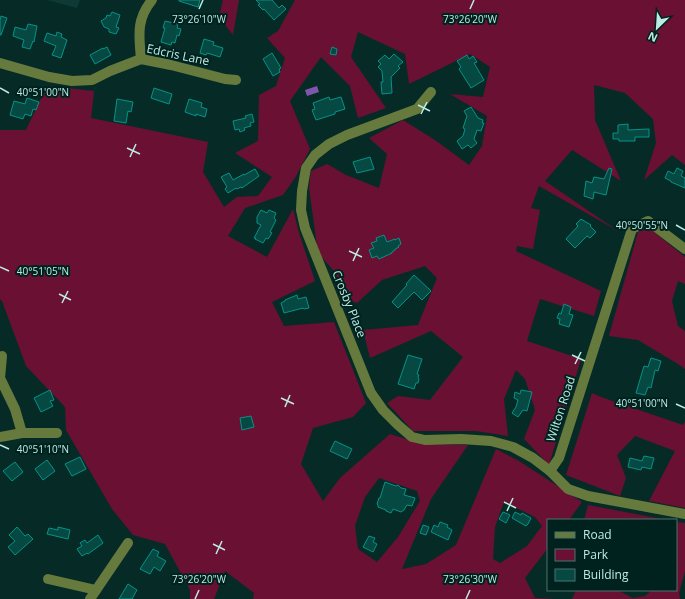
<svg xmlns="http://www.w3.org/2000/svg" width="685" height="599" viewBox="0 0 685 599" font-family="'Open Sans',sans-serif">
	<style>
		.built { fill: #0f3934 }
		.green { fill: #6a1032; fill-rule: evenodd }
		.water { fill: #7f56ac }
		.building { fill: #064943; stroke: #069286 }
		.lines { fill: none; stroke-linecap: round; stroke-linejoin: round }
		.minor { stroke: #667a3e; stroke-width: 10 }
		.ticks { fill: none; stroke: #bbece4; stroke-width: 1.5 }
		.labels { text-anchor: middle; stroke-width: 4; stroke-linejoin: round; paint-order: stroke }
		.street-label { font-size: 12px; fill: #bbece4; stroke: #00221e }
		.ticks-label { font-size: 10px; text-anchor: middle; fill: #bbece4; stroke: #00221e; stroke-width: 4; stroke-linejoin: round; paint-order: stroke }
	</style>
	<rect width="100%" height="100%" fill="#062b27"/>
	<path class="built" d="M47,0H80L77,8Z"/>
	<g class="green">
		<path d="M223,0H239L233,35L219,17Z"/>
		<path d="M295,0H685V165L672,155L644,180L656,143L653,119L625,93L594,85L595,120L621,181L572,150L545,181L618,231L539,186L531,208L540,210L533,249L517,246L516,251L601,291L594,316L540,299L527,341L581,359L549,465L524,439L535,410L525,379L516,370L504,399L508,436L476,431H413L387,403L398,396L430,400L463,357L431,331L370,358L363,330L418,325L437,278L425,266L382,280L357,303L339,297L334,271L318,253L309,188L311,171L327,164L346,175L379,188L387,154L369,138L403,120L435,140L469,165L482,146L487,116L450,94L483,97L490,67L470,54L409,84L405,54L358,32L351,57L386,108L358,118L350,86L321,57L290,101L310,149L295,178L283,195L245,208L228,236L267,257L293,209L299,233L315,281L272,302L284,326L334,322L366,403L353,417L313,428L301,464L323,501L340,478L390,434L422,444L468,445L431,499L402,569L426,564L456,545L496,449L519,461L582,502L569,520H548V548L525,578L535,598L556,599H253L254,593L225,571L214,599H190V590L165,544L133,535L112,509L66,430L65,407L26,366L2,301L0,299V130H26L47,86L94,91L91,118L208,142L203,172L224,207L237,197L258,196L272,177L235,153L258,141L259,95L276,86L285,58L267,38L278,31ZM379,478L417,491L420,501L398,537L377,562L358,549L355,526L365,497ZM504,502L535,517L542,526L527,546L500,563L493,559L495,527Z"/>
		<path d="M649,228L685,257V284L678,281L672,301L678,326L685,331V369L678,364L638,340L609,336L638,232Z"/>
		<path d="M592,393L601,397L683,425L685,422V508L649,501L675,451L635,436L617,455L626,478L620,496L566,475Z"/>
		<path d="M588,505L667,520H584Z"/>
		<path d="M676,522L685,523V571L679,593L680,599H572L576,590H617L633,598L645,596L652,590H676Z"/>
	</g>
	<path class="water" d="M317,86L319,92L307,96L305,90Z"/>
	<g class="building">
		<path d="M179,0H200L198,7L179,1Z"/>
		<path d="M256,0H272L279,8L282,5L286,9L274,20L264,9L263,10L258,5L260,4Z"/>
		<path d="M112,12L120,15L116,27L119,28L116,34L109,32V29L104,27L101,21L106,18L107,15L110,16Z"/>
		<path d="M1,16L7,18L1,35H0V20Z"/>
		<path d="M165,21L178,24L177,28L181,29L179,36L177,35L175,43L172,42L171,45L161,42L165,28H163Z"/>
		<path d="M28,24L37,26L34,42L33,41L30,49L22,47L24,40L13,36L15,27L26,30Z"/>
		<path d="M57,32L62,34L61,37L67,40L61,58L52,55L56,46L44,41L47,33L56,36Z"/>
		<path d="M204,39L214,42L213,45L223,48L220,57L207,53L206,55L200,53Z"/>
		<path d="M107,47L111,55L95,64L90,55L103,48V49Z"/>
		<path d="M332,47L337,49L336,55L330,54Z"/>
		<path d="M272,53L281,68L279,69L280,72L273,76L263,59Z"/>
		<path d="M394,54L403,62L398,66L400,68L391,77L392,93L382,94L381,82H383L382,71L378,67L381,64L378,61L385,55L389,59Z"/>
		<path d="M467,55L469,59L473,56L477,62L474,63L484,80L471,88L459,69L461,67L457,61Z"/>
		<path d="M154,88L172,94L169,104L151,98Z"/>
		<path d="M329,97L330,100L341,97L345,109L335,112V114L316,120L312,110L315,109L313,103Z"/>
		<path d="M27,98L39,102L36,110L33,109L31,116L25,114L23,119L10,115L14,101L25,104Z"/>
		<path d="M117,99L133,102L131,112L128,111L126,123L114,121Z"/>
		<path d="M189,99L202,103L201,107L207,109L205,117L196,114V116L185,112Z"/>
		<path d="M471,107L478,118L483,120L482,123H484L481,131L477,130L474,139L477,143L471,148L468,145L462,149L457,141L463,136L465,129L463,128L467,116L464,111Z"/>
		<path d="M252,114L254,122L250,123L251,126L244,128L245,130L240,132L239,129L235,130L233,121L246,118L245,116Z"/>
		<path d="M628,124V130L649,129V137H635V141H619V139H613V133H618V125Z"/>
		<path d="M370,157L374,169L357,173L353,162Z"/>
		<path d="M609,168L612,169L606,195L594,192L593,199L584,196L586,181L592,183L594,177L604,179Z"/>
		<path d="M677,168L683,171L681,176L685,178V188L671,182V181L665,178L668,171L674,174Z"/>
		<path d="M255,169L259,176L242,188L241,187L237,189L236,188L228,193L225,189L227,187L221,177L229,173L233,180L244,174V175Z"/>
		<path d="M261,210L267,213L269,210L276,213L274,218L276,220L270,232L272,233L268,239L266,238L263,243L255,239L256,238H254L261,225L257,223V217Z"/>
		<path d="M581,219L591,225L590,226L596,232L590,238L587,236L575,248L566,239L578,226L576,224Z"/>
		<path d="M384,235L387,242L395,239V240L399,238L401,244L398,246L399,247L395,249V250L392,252V253L379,259L377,256L372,258L369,250L374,248L371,243L377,241L376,238Z"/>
		<path d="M414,275L431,291L422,300L414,292L398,308L392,302L407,285L406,284Z"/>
		<path d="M297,295L298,299L306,297L309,308L304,309L303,308L284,313L281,303L285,301V300Z"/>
		<path d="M564,304L571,307L569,314L573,315L569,327L559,324L560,319L557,318L559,313L561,314Z"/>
		<path d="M408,355L422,359L417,374L419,375L418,377L419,379L418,383H416L414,389L398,384Z"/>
		<path d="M651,358L661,361L658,371L655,370L651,388L648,387L645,395L636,393L644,366L648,367Z"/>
		<path d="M50,390L54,400L50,401L53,406L41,412L34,398Z"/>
		<path d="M521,390L532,392L527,411L523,410L518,417L512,413L516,407L518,400L514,398L515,392L520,394Z"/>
		<path d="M251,416L254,427L242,430L240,418Z"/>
		<path d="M335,441L352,449L347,459L330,451Z"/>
		<path d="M644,456L654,458L651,469L642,467L641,470L628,467L630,458L642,461Z"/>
		<path d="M80,457L86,469L72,476L65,464Z"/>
		<path d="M47,460L55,471L43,480L35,469Z"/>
		<path d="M15,462L23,472L12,481L3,471Z"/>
		<path d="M385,482L396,486L398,485L401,488L406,489L404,495L415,498L412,506L407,505L404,510L401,512L393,509L391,513L386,511V510L378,507V505L377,504L379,498H380Z"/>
		<path d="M503,512L510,515L506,523L499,519Z"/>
		<path d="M515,512L521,515L522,513L531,518L528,524L526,526L512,518Z"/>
		<path d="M440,522L448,525L447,527L452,530L448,540L431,532L434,525L438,527Z"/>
		<path d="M423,525L429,527L426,535L420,533Z"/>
		<path d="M17,527L25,536L28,534L33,539L15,555L8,547L15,541L9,535Z"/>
		<path d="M58,527L70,530L68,539L47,534L49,528L58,530Z"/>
		<path d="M98,535L103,543L88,554L87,553L82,556L77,549L82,546L80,543L85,540L87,543Z"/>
		<path d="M369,536L375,538L373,542L377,544L373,552L363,547Z"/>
		<path d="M153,549L159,552L157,556L166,561L160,571L154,567L150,574L140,569Z"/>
		<path d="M128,584L137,590L132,599H119Z"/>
	</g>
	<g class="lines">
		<g class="minor">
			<path d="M141,59C139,35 136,20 152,0"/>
			<path d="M0,63L49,77L72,81L92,80L110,71L141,59L171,65L225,79L236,80"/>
			<path d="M431,92L417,109L347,135L329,144L315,155L306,168L302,191L301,210L305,228L371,393L383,410L398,425L412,437L425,440L461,439L491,441L513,447L533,458L550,471L568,489L588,496L685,514"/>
			<path d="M2,356L0,378L15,409L22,433"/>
			<path d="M0,437L22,433H57"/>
			<path d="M550,471L559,458L632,229L648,221L685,249"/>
			<path d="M48,579L96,590"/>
			<path d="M90,599L128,543"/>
		</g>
	</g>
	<path class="ticks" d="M199,9L203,0M470,9L474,0M0,88L9,93M418,105L430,111M421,114L427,102M127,148L140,154M130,157L136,144M676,225L685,230M349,251L362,257M353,261L359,248M0,267L9,271M59,294L71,300M62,303L68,291M572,355L585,361M575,364L581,352M281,398L294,404M676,404L685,408M285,407L290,395M0,445L9,449M504,502L516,508M507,511L513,498M213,544L225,550M216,554L222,541M195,599L199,590M466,599L470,590"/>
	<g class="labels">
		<g class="street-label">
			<text transform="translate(178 55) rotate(12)" y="4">Edcris Lane</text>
			<text transform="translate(349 304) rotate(68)" y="4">Crosby Place</text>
			<text transform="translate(561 409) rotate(-72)" y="4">Wilton Road</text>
		</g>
	</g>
	<g class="ticks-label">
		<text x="199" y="23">73°26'10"W</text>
		<text x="470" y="23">73°26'20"W</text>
		<text x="43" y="96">40°51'00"N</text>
		<text x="642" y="229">40°50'55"N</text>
		<text x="43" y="275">40°51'05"N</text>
		<text x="642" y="407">40°51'00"N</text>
		<text x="43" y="453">40°51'10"N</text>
		<text x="199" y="583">73°26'20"W</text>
		<text x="470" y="583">73°26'30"W</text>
	</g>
	<rect x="547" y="519" width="130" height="72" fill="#00221e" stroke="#4b736d"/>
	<rect x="555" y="532" width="20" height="6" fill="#667a3e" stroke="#4b736d"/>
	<text x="583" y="539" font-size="12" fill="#bbece4">Road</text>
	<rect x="555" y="549" width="20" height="12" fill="#6a1032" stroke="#4b736d"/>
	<text x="583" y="559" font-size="12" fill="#bbece4">Park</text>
	<rect x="555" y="569" width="20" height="12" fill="#064943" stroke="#4b736d"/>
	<text x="583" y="579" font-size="12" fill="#bbece4">Building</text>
	<g transform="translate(657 28) rotate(205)" stroke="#00221e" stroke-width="3" paint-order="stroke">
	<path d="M0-3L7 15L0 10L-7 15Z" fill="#bbece4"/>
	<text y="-6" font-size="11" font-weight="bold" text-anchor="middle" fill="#bbece4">N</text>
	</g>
</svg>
